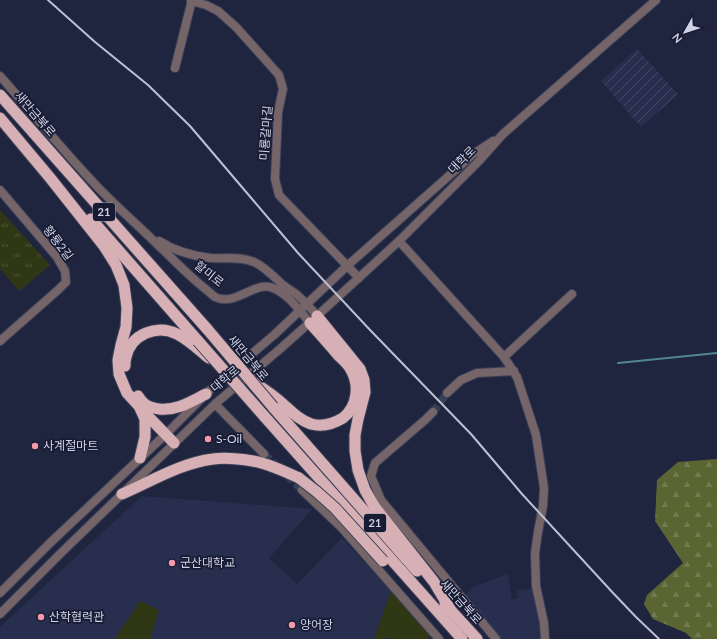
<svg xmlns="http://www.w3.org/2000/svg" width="717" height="639" viewBox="0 0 717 639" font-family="Lato,'Noto Sans KR',sans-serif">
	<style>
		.built { fill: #282e4e }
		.industrial { fill: url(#industrial-furrows) }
		.green { fill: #303714 }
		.forest { fill: url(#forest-firs) }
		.park { fill: url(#park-tufts) }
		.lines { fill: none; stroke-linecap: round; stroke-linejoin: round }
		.stream { stroke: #4f8696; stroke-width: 2 }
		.minor-tunnel { stroke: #3a3f58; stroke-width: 8; stroke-dasharray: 8 4; stroke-linecap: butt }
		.minor-casing { stroke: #3c4159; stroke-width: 10 }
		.tertiary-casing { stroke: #3c4159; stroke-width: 10 }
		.trunk-casing { stroke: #3c4159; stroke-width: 13 }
		.minor { stroke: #766568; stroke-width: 8 }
		.tertiary { stroke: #766568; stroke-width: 8 }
		.trunk { stroke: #d6b0b4; stroke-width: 11 }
		.rail { stroke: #bcc0d2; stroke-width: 2 }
		.trunk-bridge-casing { stroke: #3c4159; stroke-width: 13; stroke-linecap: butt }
		.trunk-bridge { stroke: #d6b0b4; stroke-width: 11 }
		.poi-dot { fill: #f39aaa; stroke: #171b34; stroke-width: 1.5 }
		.labels { text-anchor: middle; stroke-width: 3.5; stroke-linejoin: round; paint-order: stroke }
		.shield { fill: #171b34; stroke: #989caf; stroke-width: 1 }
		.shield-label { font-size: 11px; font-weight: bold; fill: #cfd3e4 }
		.street-label { font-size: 12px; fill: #cfd3e4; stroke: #171b34 }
		.poi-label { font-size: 12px; fill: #cfd3e4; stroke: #171b34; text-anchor: start }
	</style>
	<defs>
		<pattern id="industrial-furrows" width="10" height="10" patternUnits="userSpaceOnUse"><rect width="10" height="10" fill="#282e4e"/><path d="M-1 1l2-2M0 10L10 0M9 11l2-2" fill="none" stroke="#464b67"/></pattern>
		<pattern id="forest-firs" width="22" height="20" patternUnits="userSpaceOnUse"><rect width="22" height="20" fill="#5a6532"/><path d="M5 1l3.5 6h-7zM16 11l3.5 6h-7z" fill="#717a50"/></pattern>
		<pattern id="park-tufts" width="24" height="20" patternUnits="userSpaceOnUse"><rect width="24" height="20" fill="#303714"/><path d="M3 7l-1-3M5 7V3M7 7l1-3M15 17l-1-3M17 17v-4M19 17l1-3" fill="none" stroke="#4d5336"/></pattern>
	</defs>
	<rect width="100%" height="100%" fill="#20253f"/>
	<g class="built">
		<path d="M142,496L312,509L269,558L297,584L342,538L391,591L374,639H0V627Z"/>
		<path d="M508,574L512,600L518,598L517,591L534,588L540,624L542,639H498L464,596L473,587Z"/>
	</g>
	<path class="industrial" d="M637,49L678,94L641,127L601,81Z"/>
	<g class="green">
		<path d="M391,591L430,636L428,639H396L384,638L383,639H374Z"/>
		<path d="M140,601L159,610L150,639H115Z"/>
	</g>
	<path class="forest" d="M717,459V639H692L686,633L653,619L644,604L647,595L683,563L655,521L657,480L678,462Z"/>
	<path class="park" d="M0,210L50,265L19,291L0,269Z"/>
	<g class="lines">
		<path class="stream" d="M618,363L717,353"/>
		<g class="minor-tunnel">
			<path d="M433,412L447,393"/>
			<path d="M264,454L278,467"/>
			<path d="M287,475L302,490"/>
		</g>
		<g class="minor-casing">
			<g id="minor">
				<path d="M191,1L206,5L218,11L236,27L279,75L283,89L278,112L275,179L279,195L359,278"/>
				<path d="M175,68L192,0"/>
				<path d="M0,76C31,111 60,147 92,181C113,204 137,224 159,246C174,260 188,275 203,287C207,290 211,294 215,297C236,307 255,280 273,288C288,294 299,310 310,323"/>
				<path d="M0,190L57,257L65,271L66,282L58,290L0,341"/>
				<path d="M159,241C175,251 192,256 211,258C225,259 241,256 254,262C265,267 274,277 283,285C287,288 292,291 296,294C304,301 311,308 317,316"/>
				<path d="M399,241L504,357L517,377L536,435L544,488L543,506L538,532L535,553L536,586L544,623L545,639"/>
				<path d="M504,357L572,294"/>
				<path d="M447,393L461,380L477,373L514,371"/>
				<path d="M215,404L264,454"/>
				<path d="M433,412L425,420L375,463L371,476L381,500L496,639"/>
				<path d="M302,490L341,527L439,639"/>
			</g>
		</g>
		<g class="tertiary-casing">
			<g id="tertiary">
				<path d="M0,593L51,542L166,434L213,387L274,335L347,266L460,166L472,155L493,141"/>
				<path d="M0,614L62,552L215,404L280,349L317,316L399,241L479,161L503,134L656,0"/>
			</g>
		</g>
		<g class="trunk-casing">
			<g id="trunk">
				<path d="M0,95L208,330"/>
				<path d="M0,118L51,179L104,246L116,265L124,285L127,308L126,327L121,345L118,360L119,374L127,393L139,406L145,419V437L140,458"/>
				<path d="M91,219L198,341"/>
				<path d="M317,316L360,369L364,380L365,392L358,419L355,435V451L358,470L365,490L374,506L434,582L450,609"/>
				<path d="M125,366C125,363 125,360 126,357C131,334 157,324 177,334C189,340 199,350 209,358"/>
				<path d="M255,383C264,389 273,395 282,403C292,412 298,419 311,424C322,427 333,424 343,418C358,406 360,384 350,368C347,363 342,359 338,355C329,344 319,333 310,323"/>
				<path d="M138,396C140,399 143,403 146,405C150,408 155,408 159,409C177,411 190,402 206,394"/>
				<path d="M273,407L417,571"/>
				<path d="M142,410L174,443"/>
				<path d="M264,416L462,639"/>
				<path d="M122,494C152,481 181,463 213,459C226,457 241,459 253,461C269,464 284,471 299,478"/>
				<path d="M445,604L477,639"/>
			</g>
		</g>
		<use href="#minor" class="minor"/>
		<use href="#tertiary" class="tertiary"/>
		<use href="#trunk" class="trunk"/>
		<path class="rail" d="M48,0L95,42L148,85L190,126L298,253L371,331L471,434L522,494L614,594L636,617L659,639"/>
		<g class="trunk-bridge-casing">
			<g id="trunk-bridge">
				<path d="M208,330L273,407"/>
				<path d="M198,341L264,416"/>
				<path d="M299,478L317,492L335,508L383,561"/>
			</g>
		</g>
		<use href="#trunk-bridge" class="trunk-bridge"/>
	</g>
	<g class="poi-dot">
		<circle cx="208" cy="439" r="4"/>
		<circle cx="35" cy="446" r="4"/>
		<circle cx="172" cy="563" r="4"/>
		<circle cx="41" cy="617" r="4"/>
		<circle cx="292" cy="625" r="4"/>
	</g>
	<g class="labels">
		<g class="shield">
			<rect x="93" y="203" width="22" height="18" rx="3"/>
			<rect x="364" y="514" width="22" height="18" rx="3"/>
		</g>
		<g class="shield-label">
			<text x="104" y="216">21</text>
			<text x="375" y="527">21</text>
		</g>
		<g class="street-label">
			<text transform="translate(35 114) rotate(49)" y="4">새만금북로</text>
			<text transform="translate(266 133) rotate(-86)" y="4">미룡갈마길</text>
			<text transform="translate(462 160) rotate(-45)" y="4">대학로</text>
			<text transform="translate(58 243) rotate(53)" y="4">황룡2길</text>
			<text transform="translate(209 274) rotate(39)" y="4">할미로</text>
			<text transform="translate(248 358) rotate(50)" y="4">새만금북로</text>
			<text transform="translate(225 379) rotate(-40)" y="4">대학로</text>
			<text transform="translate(461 602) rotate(48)" y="4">새만금북로</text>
		</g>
		<g class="poi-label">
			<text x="216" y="443">S-Oil</text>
			<text x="43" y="450">사계절마트</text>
			<text x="180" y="567">군산대학교</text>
			<text x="49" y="621">산학협력관</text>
			<text x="300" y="629">양어장</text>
		</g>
	</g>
	<g transform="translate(685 32) rotate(231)" stroke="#171b34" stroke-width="3" paint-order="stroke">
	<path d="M0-3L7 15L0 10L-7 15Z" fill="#cfd3e4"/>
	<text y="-6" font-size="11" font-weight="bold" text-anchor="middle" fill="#cfd3e4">N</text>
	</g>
</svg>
